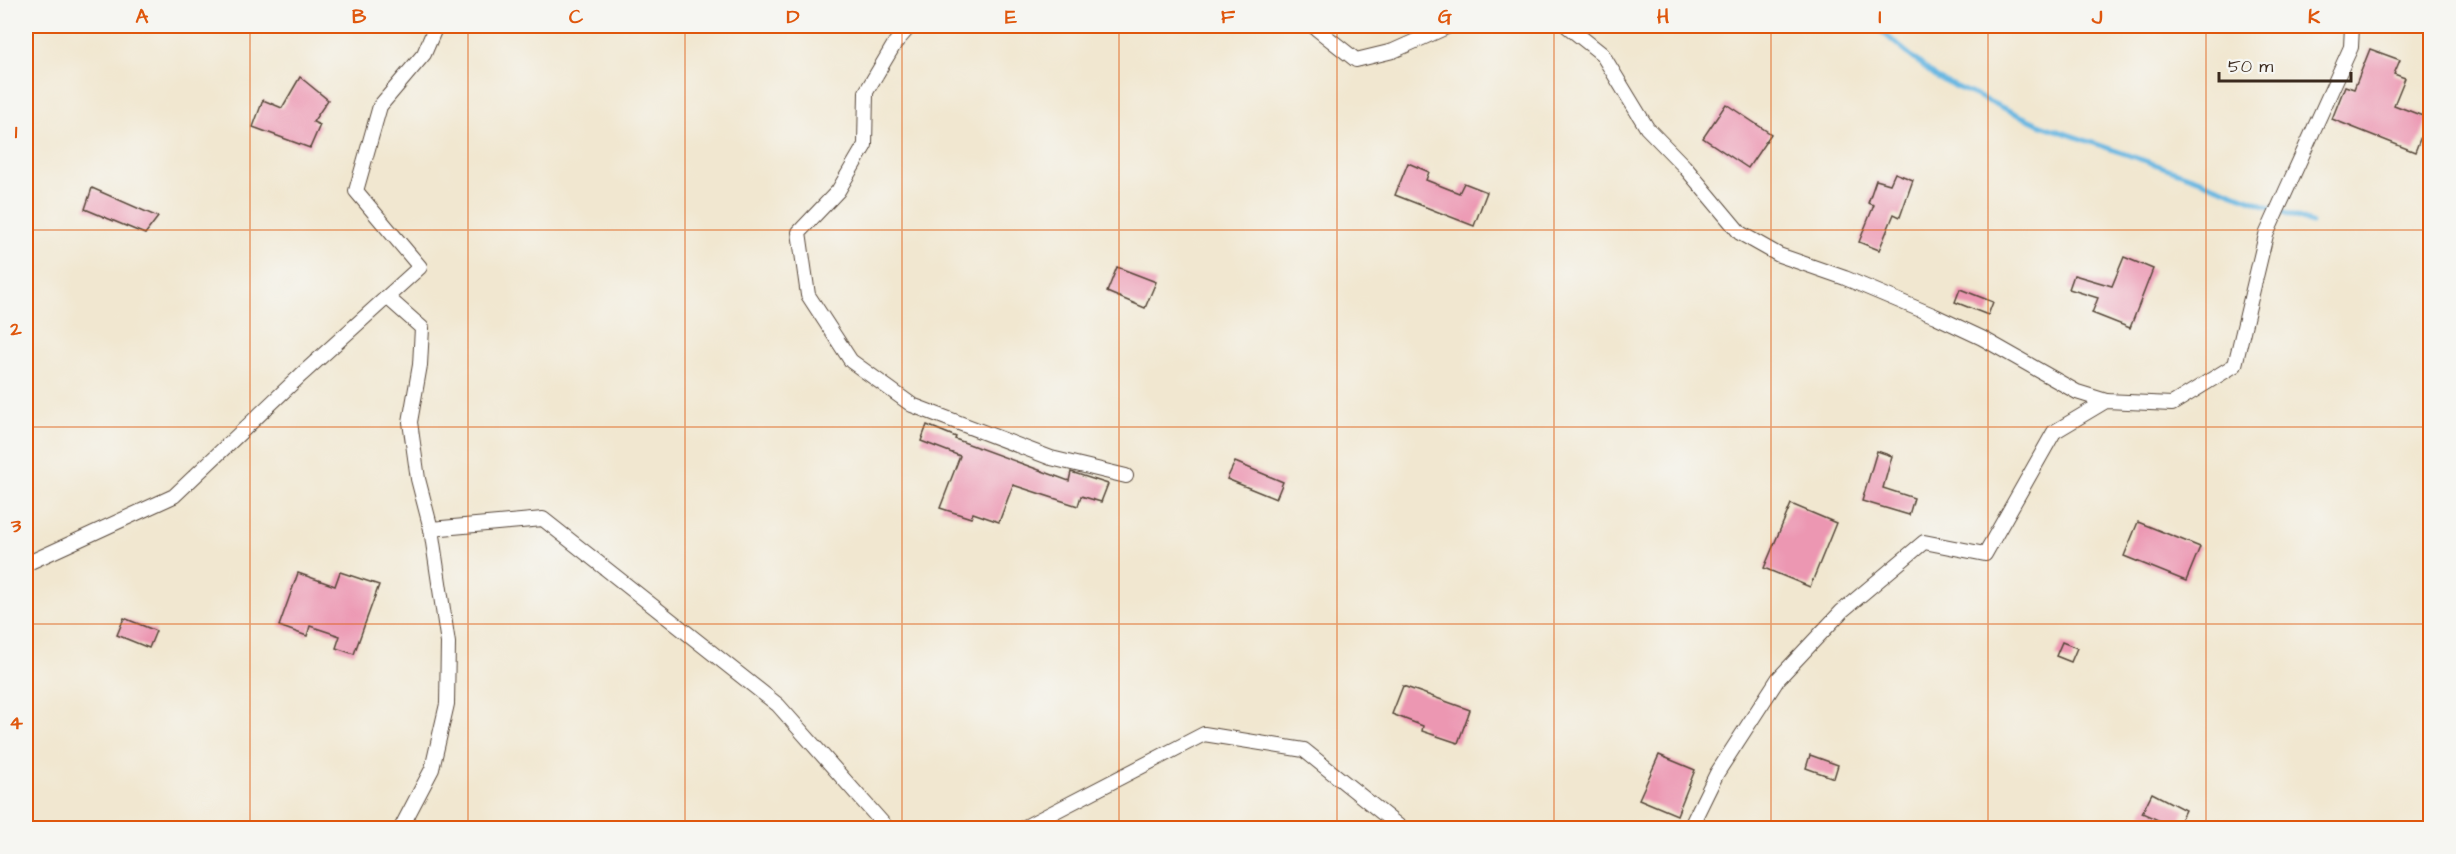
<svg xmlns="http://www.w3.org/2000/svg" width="2456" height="854" viewBox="0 0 2456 854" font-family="'Architects Daughter',sans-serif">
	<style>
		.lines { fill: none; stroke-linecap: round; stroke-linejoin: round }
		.stream { stroke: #67b7e2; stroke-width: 5 }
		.building { fill: #ec97b2 }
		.minor-casing { stroke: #564639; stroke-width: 16 }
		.minor { stroke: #fff; stroke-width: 14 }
		.grid { fill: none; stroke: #df570d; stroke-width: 1.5; stroke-opacity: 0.55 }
		.neatline { fill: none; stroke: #df570d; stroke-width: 2 }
		.grid-label { font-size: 20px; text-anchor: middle; font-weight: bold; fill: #df570d }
	</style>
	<rect width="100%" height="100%" fill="#f6f6f2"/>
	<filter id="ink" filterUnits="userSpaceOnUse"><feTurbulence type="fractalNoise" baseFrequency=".0167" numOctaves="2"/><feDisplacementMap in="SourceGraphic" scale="12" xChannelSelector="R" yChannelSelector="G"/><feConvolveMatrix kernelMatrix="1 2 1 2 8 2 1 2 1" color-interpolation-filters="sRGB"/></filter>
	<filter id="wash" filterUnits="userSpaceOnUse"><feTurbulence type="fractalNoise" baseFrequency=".008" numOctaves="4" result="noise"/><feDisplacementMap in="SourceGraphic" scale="24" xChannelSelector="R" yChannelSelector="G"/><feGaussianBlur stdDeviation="1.35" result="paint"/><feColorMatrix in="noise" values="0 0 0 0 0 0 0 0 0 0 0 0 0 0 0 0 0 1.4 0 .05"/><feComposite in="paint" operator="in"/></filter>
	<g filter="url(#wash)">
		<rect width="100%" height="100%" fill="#f1e7d0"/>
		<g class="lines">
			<g class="stream">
				<path d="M1346,26L1354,31L1366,26"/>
				<path d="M1875,26L1937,78L2041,125L2195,178L2311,223"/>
			</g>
		</g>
		<g id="blocks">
			<g class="building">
				<path d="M2370,49L2400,60L2394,74L2405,78L2394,105L2428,118L2415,152L2332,119L2345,86L2354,89Z"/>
				<path d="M300,77L328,100L313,122L320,125L310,148L253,127L263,100L282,108Z"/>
				<path d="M1726,104L1771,134L1748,168L1703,138Z"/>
				<path d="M1408,163L1429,172L1426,180L1459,193L1464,183L1487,192L1474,226L1395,195Z"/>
				<path d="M1895,173L1913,180L1900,217L1894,214L1879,250L1859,242L1874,205L1868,203L1876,180L1890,184Z"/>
				<path d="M92,188L158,217L145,234L85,209Z"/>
				<path d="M2124,257L2153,269L2130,328L2092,313L2098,298L2069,289L2074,275L2112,286Z"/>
				<path d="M1117,267L1156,282L1145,308L1107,292Z"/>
				<path d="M1960,289L1993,302L1988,315L1955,302Z"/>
				<path d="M927,425L956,437L955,439L1069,481L1071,472L1108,484L1101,502L1081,496L1078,506L1013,485L999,522L973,513L971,518L940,508L960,456L921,441Z"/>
				<path d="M1877,451L1892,456L1883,488L1914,498L1909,515L1862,501Z"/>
				<path d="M1235,462L1283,482L1276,499L1227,479Z"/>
				<path d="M1791,504L1836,523L1810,587L1764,568Z"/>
				<path d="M2138,522L2200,547L2186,581L2124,556Z"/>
				<path d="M340,572L379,585L354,654L336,648L340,636L310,626L307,636L279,626L298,573L335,586Z"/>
				<path d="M124,618L156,631L149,648L117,635Z"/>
				<path d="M2062,642L2077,648L2071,662L2056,656Z"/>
				<path d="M1403,686L1470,710L1458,743L1422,731L1423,726L1392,714Z"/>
				<path d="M1659,755L1695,770L1677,815L1639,799Z"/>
				<path d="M1810,755L1838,765L1834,778L1806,768Z"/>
				<path d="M2152,793L2185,810L2176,828L2142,813Z"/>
			</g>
		</g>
	</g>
	<g filter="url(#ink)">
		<use href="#blocks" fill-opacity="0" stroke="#564639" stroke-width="1.5"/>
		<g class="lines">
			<g class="minor-casing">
				<g id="minor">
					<path d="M910,26L895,43L866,92L865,145L838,191L799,232L808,295L851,361L912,405L1051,458L1126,476"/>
					<path d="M1313,26L1356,60L1393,51L1449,26"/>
					<path d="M1567,26L1602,54L1647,128L1684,166L1740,233L1779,255L1845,278L1935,316L1982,338L2077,392L2106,401"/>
					<path d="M387,297L422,328L420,365L410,422L418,479L431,529L448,643L447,704L432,769L401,828"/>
					<path d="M431,529L543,519L778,705L887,828"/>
					<path d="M26,564L174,496L301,375L420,267L356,191L380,106L424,54L436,26"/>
					<path d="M1023,828L1204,734L1304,750L1401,828"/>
					<path d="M1690,828L1717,773L1778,679L1842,611L1924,542L1985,554L2054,432L2106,401L2172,404L2235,365L2266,235L2351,47L2352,26"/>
				</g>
			</g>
			<use href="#minor" class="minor"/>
		</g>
	</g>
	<path class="grid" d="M250,26V828M468,26V828M685,26V828M902,26V828M1119,26V828M1337,26V828M1554,26V828M1771,26V828M1988,26V828M2206,26V828M26,230H2430M26,427H2430M26,624H2430"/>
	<rect width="2456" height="854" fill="none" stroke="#f6f6f2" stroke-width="66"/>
	<path d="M2219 72v9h132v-9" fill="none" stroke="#3b2a1e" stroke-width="3"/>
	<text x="2228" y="72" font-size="18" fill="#3b2a1e" stroke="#f6f6f2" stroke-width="4.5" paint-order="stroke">50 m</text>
	<rect x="33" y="33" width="2390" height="788" class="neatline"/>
	<g class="grid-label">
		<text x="142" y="23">A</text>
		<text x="359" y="23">B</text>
		<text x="576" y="23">C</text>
		<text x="793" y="23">D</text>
		<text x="1011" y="23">E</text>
		<text x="1228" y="23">F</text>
		<text x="1445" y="23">G</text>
		<text x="1663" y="23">H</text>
		<text x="1880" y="23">I</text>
		<text x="2097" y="23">J</text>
		<text x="2314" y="23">K</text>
		<text x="16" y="138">1</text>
		<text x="16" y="335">2</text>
		<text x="16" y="532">3</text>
		<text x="16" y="729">4</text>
	</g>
</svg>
